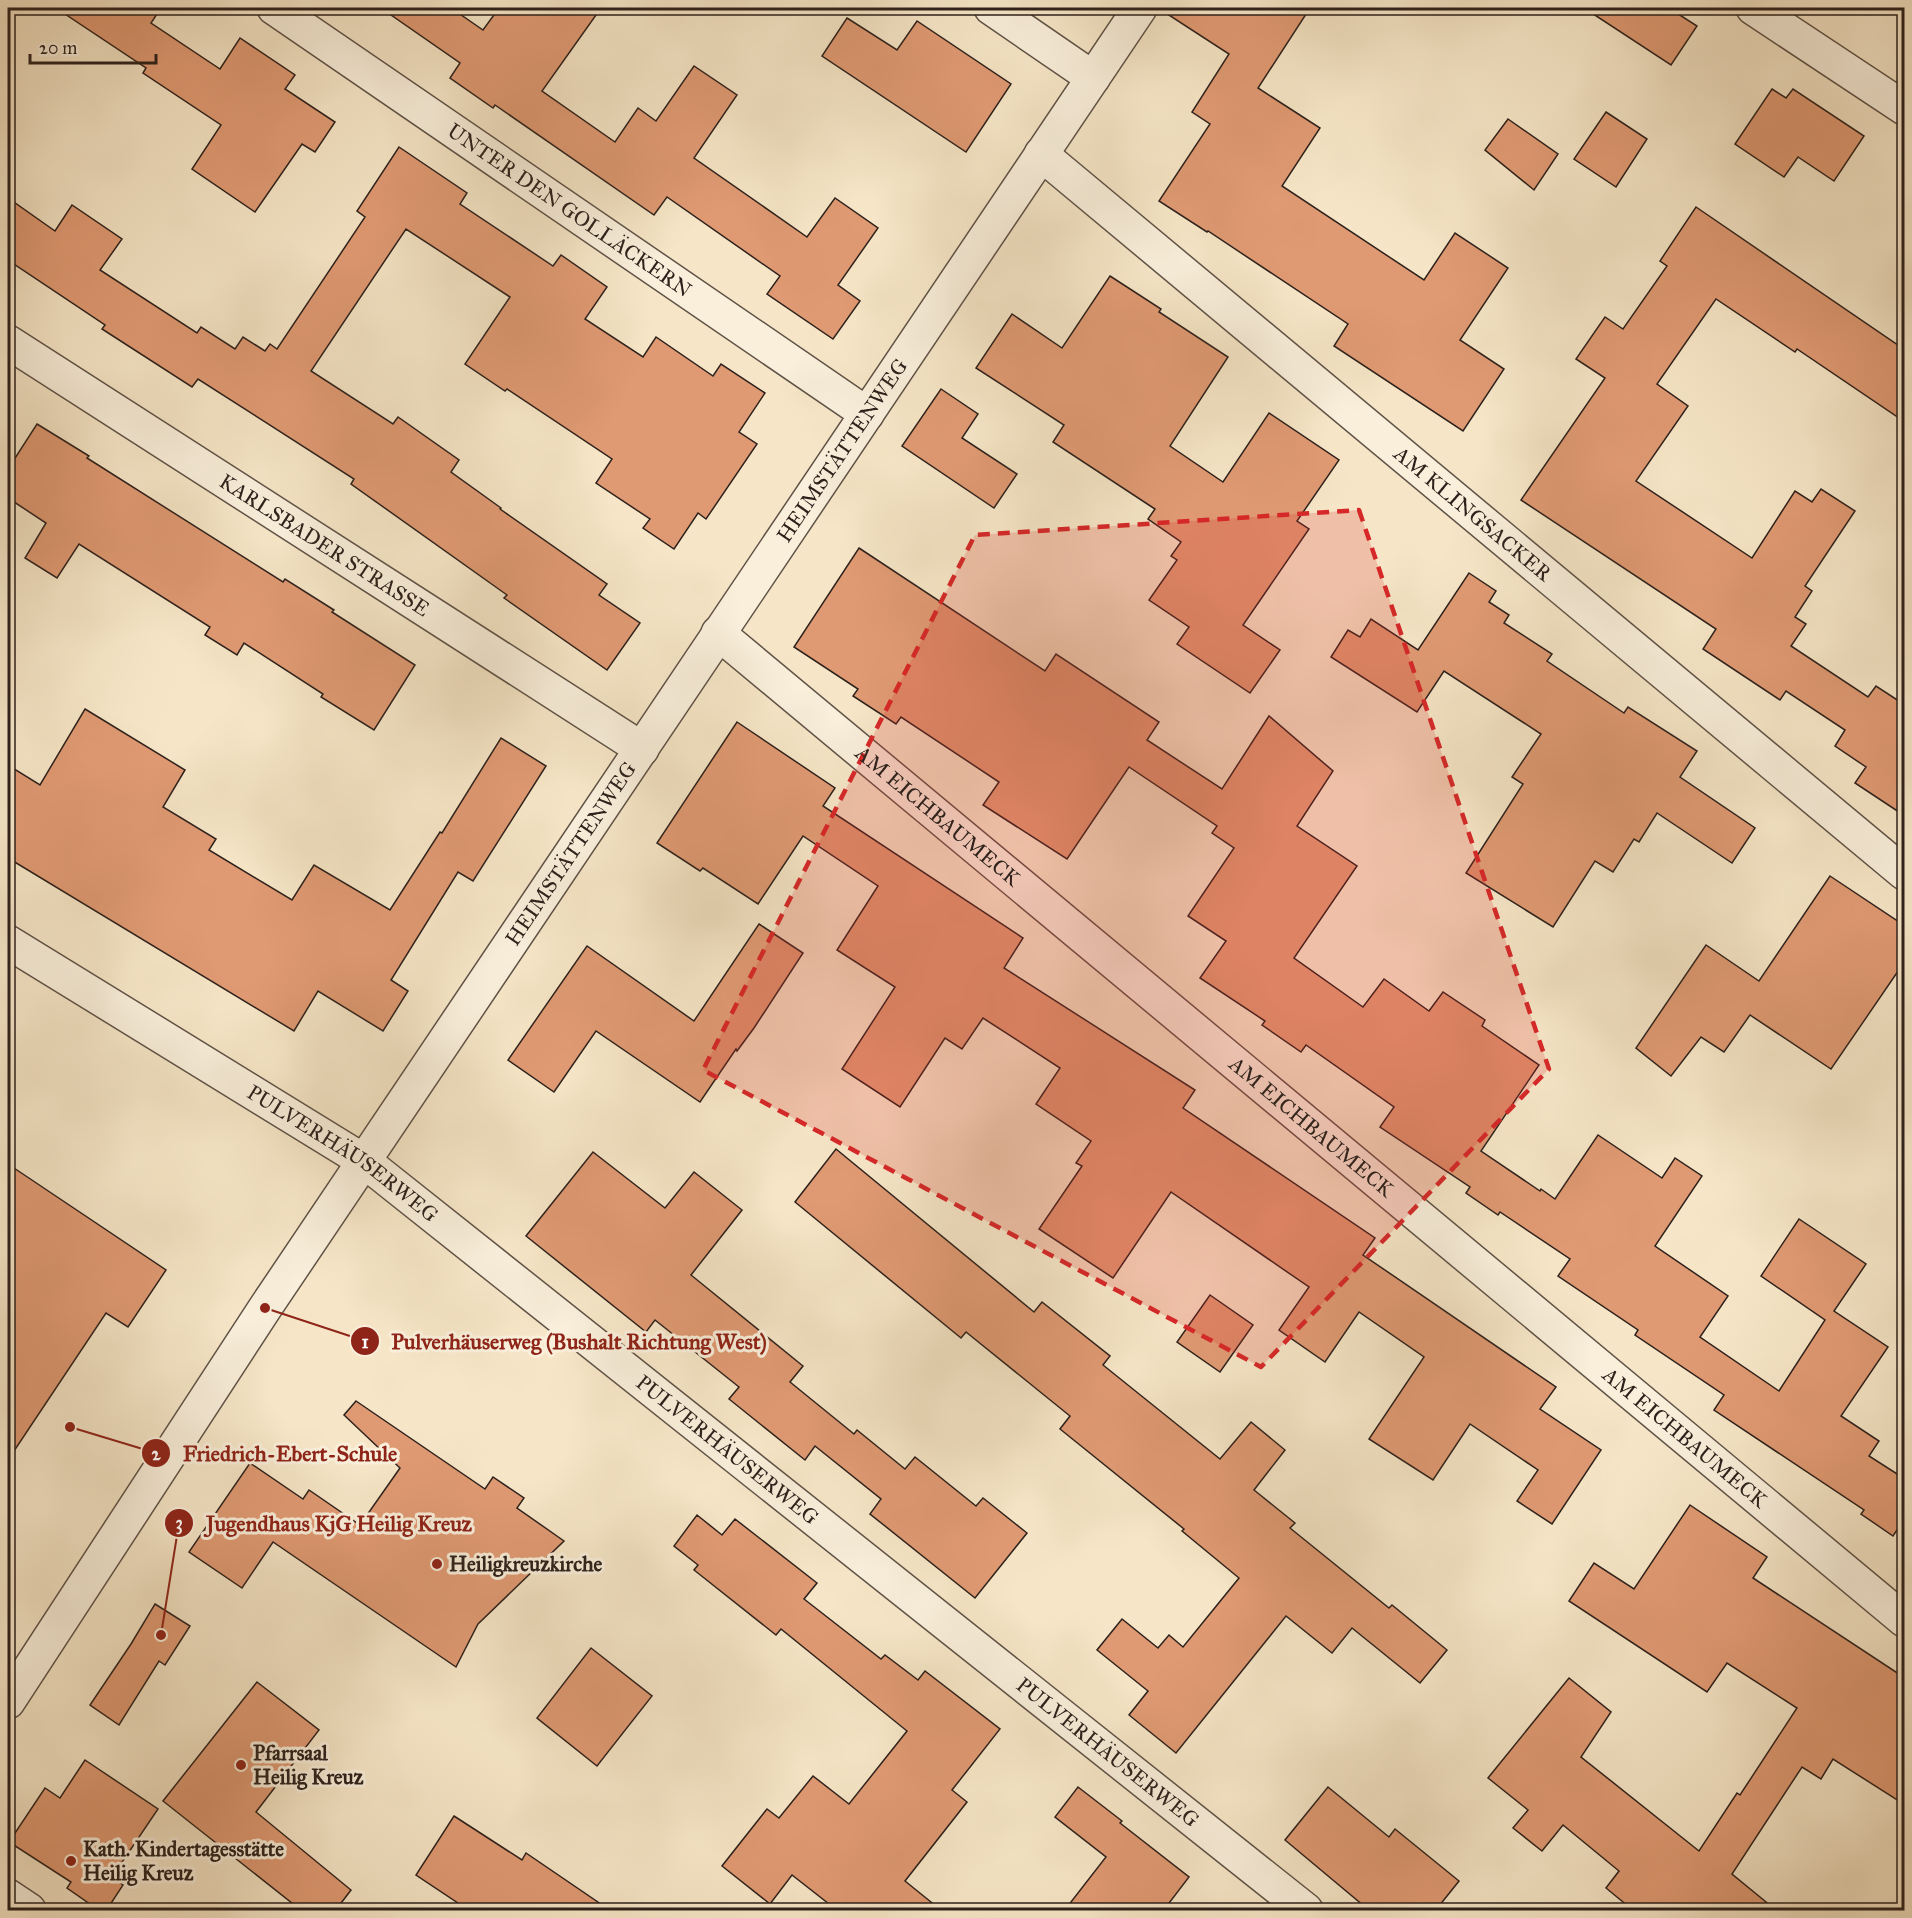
<svg xmlns="http://www.w3.org/2000/svg" width="1912" height="1918" viewBox="0 0 1912 1918" font-family="'IM FELL Great Primer',serif">
	<style>
		.building { fill: #e09a73; stroke: #2d211c; stroke-width: 1.5 }
		.lines { fill: none; stroke-linecap: round; stroke-linejoin: round }
		.street-casing { stroke: #5f5247; stroke-width: 36 }
		.street { stroke: #f9efdb; stroke-width: 33 }
		.marked { fill: #d62828; fill-opacity: 0.2; stroke: #d62828; stroke-width: 4.5; stroke-dasharray: 12 8; stroke-linejoin: round }
		.poi-dot { fill: #8f2418; stroke: #f9efdb; stroke-width: 2 }
		.labels { text-anchor: middle; stroke-width: 6; stroke-linejoin: round; paint-order: stroke }
		.street-label { font-size: 21px; fill: #2d211c; stroke: #f9efdb }
		.poi-label { font-size: 21px; font-weight: bold; fill: #2d211c; stroke: #f9efdb; text-anchor: start }
		.leader { fill: none; stroke: #8f2418; stroke-width: 2 }
		.callout-dot { fill: #8f2418; stroke: #f9efdb; stroke-width: 2 }
		.mark-label { font-size: 18px; text-anchor: middle; font-weight: bold; fill: #fff }
		.callout-label { font-size: 22px; text-anchor: middle; font-weight: bold; fill: #8f2418; stroke: #f9efdb; stroke-width: 6; stroke-linejoin: round; paint-order: stroke }
	</style>
	<rect width="100%" height="100%" fill="#f6e6c7"/>
	<filter id="stains"><feTurbulence type="fractalNoise" baseFrequency=".00333" numOctaves="4"/><feColorMatrix values="0 0 0 0 .2 0 0 0 0 .09 0 0 0 0 .02 0 0 0 .5 -.17"/></filter>
	<radialGradient id="worn" r=".72"><stop offset=".6" stop-color="#630" stop-opacity="0"/><stop offset="1" stop-color="#630" stop-opacity=".3"/></radialGradient>
	<g class="building">
		<path d="M56,8H161L151,23L220,69L240,38L295,75L285,89L335,122L315,152L302,144L255,212L192,169L221,125L143,73L146,68Z"/>
		<path d="M381,8H451L483,30L499,8H601L542,91L615,142L638,108L656,121L694,66L737,95L694,158L807,237L835,198L878,228L838,285L860,301L833,339L767,294L780,276L667,197L654,215L495,105L493,108L450,78L460,63Z"/>
		<path d="M1158,8H1310L1258,88L1320,128L1282,186L1424,280L1455,233L1508,268L1460,340L1504,369L1463,431L1334,346L1348,324L1208,231L1207,232L1159,201L1210,124L1192,112L1229,54Z"/>
		<path d="M1584,8H1669L1697,26L1671,65Z"/>
		<path d="M847,18L897,50L917,21L1011,84L966,152L822,56Z"/>
		<path d="M1772,89L1786,98L1793,89L1864,136L1834,181L1798,157L1784,177L1735,144Z"/>
		<path d="M1606,112L1647,139L1616,187L1574,159Z"/>
		<path d="M1508,119L1558,154L1534,190L1485,150Z"/>
		<path d="M399,147L467,193L460,204L553,266L561,255L607,287L585,319L643,357L656,337L713,376L721,364L765,393L739,432L757,444L706,519L698,513L674,549L643,528L650,519L596,483L612,459L507,389L505,391L465,364L510,297L406,229L311,371L393,424L398,417L459,460L451,472L501,508L500,509L607,584L599,595L640,623L607,670L504,598L507,595L351,484L354,479L198,379L192,387L102,329L105,325L8,260V198L55,231L72,205L122,239L100,270L197,333L201,327L235,349L243,337L265,351L270,344L277,349L365,217L357,211Z"/>
		<path d="M1696,207L1905,350V422L1797,349L1795,352L1716,299L1657,384L1688,406L1636,481L1752,558L1795,491L1812,502L1821,489L1855,511L1805,586L1812,591L1795,617L1806,624L1791,646L1868,697L1876,686L1905,705V816L1855,783L1866,767L1835,746L1845,730L1786,691L1780,700L1703,649L1716,629L1521,500L1605,378L1576,359L1605,317L1623,329L1667,266L1660,261Z"/>
		<path d="M1110,276L1161,309L1159,312L1228,357L1170,446L1223,482L1269,413L1339,460L1297,521L1309,529L1243,625L1280,650L1250,693L1177,644L1189,627L1149,600L1177,560L1171,556L1181,542L1148,519L1155,509L1053,442L1064,425L976,368L1012,314L1062,348Z"/>
		<path d="M941,389L978,414L962,438L1017,474L994,508L902,446Z"/>
		<path d="M37,424L89,456L87,458L283,582L285,579L334,610L332,612L415,665L374,730L321,697L323,694L244,643L237,655L205,635L210,627L79,544L57,578L25,558L46,523L8,498V469Z"/>
		<path d="M859,548L1045,671L1056,654L1159,722L1147,740L1222,789L1269,716L1333,771L1297,826L1357,866L1294,958L1363,1007L1384,979L1429,1011L1443,992L1485,1020L1482,1026L1539,1065L1481,1151L1540,1191L1541,1189L1555,1199L1598,1135L1662,1178L1675,1158L1702,1176L1655,1246L1728,1296L1700,1337L1779,1391L1825,1320L1761,1276L1799,1219L1866,1264L1834,1311L1888,1347L1841,1416L1879,1441L1869,1456L1905,1479V1518L1893,1536L1861,1514L1864,1510L1714,1410L1724,1395L1635,1335L1638,1330L1558,1276L1570,1259L1500,1212L1498,1215L1466,1193L1470,1187L1380,1127L1394,1107L1306,1045L1301,1052L1262,1025L1265,1021L1200,978L1226,941L1188,916L1234,848L1212,833L1217,826L1129,767L1067,859L983,805L999,782L901,717L896,724L853,696L858,689L794,647Z"/>
		<path d="M1469,573L1496,591L1489,602L1509,615L1504,623L1552,654L1547,661L1624,713L1628,707L1697,751L1680,777L1755,828L1732,863L1657,813L1639,842L1634,839L1613,872L1595,861L1553,927L1466,873L1523,784L1512,777L1541,734L1444,671L1417,712L1331,657L1348,630L1360,637L1371,619L1418,650Z"/>
		<path d="M85,709L185,770L163,807L216,839L209,850L292,900L314,865L390,910L440,832L442,833L501,738L546,766L473,881L458,872L391,980L408,991L383,1031L318,991L294,1031L8,858V765L40,785Z"/>
		<path d="M737,722L835,788L823,806L1023,938L1004,968L1195,1090L1183,1108L1375,1238L1363,1255L1556,1387L1540,1409L1601,1450L1552,1524L1517,1501L1538,1470L1470,1424L1433,1480L1369,1439L1424,1357L1359,1312L1325,1362L1279,1330L1309,1287L1171,1192L1113,1278L1039,1229L1082,1166L1076,1163L1091,1141L1036,1104L1060,1068L983,1018L962,1049L945,1038L900,1107L842,1069L895,987L837,950L878,886L803,836L758,904L703,868L700,871L657,843Z"/>
		<path d="M1830,876L1905,926V961L1831,1069L1750,1015L1724,1052L1701,1037L1671,1076L1636,1048L1706,945L1759,981Z"/>
		<path d="M759,924L803,953L754,1028L737,1051L736,1049L700,1102L596,1031L554,1092L508,1060L587,946L694,1021Z"/>
		<path d="M836,1149L1034,1312L1042,1302L1110,1356L1103,1365L1220,1459L1251,1422L1285,1450L1254,1490L1295,1523L1290,1528L1389,1608L1392,1605L1447,1650L1420,1683L1352,1628L1332,1653L1286,1616L1176,1753L1129,1715L1148,1691L1097,1650L1122,1619L1158,1648L1169,1635L1183,1647L1239,1578L1182,1531L1184,1529L1060,1429L1070,1416L966,1332L961,1338L795,1202Z"/>
		<path d="M593,1152L665,1208L694,1172L742,1210L691,1275L803,1366L790,1382L854,1434L857,1430L905,1469L915,1457L976,1506L983,1498L1027,1533L975,1598L870,1514L881,1499L815,1446L805,1460L729,1399L739,1387L655,1320L646,1332L526,1236Z"/>
		<path d="M8,1164L166,1270L128,1327L106,1313L8,1460Z"/>
		<path d="M1210,1295L1253,1325L1220,1372L1177,1342Z"/>
		<path d="M356,1401L485,1489L493,1477L524,1498L517,1508L564,1541L478,1624L456,1667L273,1542L242,1588L189,1552L250,1463L303,1499L309,1490L360,1525L400,1468L344,1415Z"/>
		<path d="M1690,1505L1767,1557L1753,1578L1905,1678V1805L1833,1759L1821,1779L1802,1767L1732,1874L1777,1911H1634L1606,1888L1619,1871L1563,1825L1542,1851L1513,1828L1528,1810L1488,1778L1569,1678L1611,1712L1581,1757L1699,1851L1737,1793L1740,1795L1797,1708L1727,1663L1707,1692L1569,1601L1594,1563L1634,1589Z"/>
		<path d="M697,1515L722,1535L735,1519L817,1583L804,1599L881,1659L885,1655L918,1680L925,1671L1000,1729L952,1790L967,1802L905,1881L942,1911H838L792,1875L770,1904L722,1866L767,1809L779,1818L813,1776L849,1804L907,1731L781,1629L776,1635L694,1570L698,1565L674,1546Z"/>
		<path d="M155,1604L190,1626L165,1665L159,1661L119,1725L90,1705L131,1644Z"/>
		<path d="M591,1648L652,1696L597,1766L537,1718Z"/>
		<path d="M257,1682L319,1730L256,1812L351,1890L335,1911H302L163,1801Z"/>
		<path d="M85,1760L158,1809L112,1877L123,1885L106,1911H100L67,1888L71,1882L9,1842L45,1788L60,1798Z"/>
		<path d="M1078,1787L1122,1821L1120,1823L1189,1877L1163,1911H1064L1106,1857L1055,1817Z"/>
		<path d="M1328,1787L1389,1837L1395,1829L1459,1881L1435,1911H1370L1285,1840Z"/>
		<path d="M454,1816L522,1860L526,1853L611,1911H470L416,1875Z"/>
	</g>
	<g class="lines">
		<g class="street-casing">
			<g id="street">
				<path id="s1" d="M274,8L867,414"/>
				<path d="M991,8L1093,78"/>
				<path d="M1753,8L1904,108"/>
				<path id="s2" d="M1041,154L1904,873"/>
				<path id="s3" d="M8,342L642,749"/>
				<path id="s4" d="M718,633L1904,1620"/>
				<path id="s5" d="M8,942L364,1161L1306,1910"/>
				<path id="s6" d="M8,1702L265,1308L1140,8"/>
				<path d="M8,1896L29,1910"/>
			</g>
		</g>
		<use href="#street" class="street"/>
	</g>
	<path class="marked" d="M1359,510L1549,1069L1261,1367L703,1070L975,535Z"/>
	<g class="poi-dot">
		<circle cx="437" cy="1564" r="6"/>
		<circle cx="241" cy="1765" r="6"/>
		<circle cx="71" cy="1861" r="6"/>
	</g>
	<g class="labels">
		<g class="street-label">
			<text dy="7" stroke="none"><textPath href="#s1" startOffset="358">UNTER DEN GOLLÄCKERN</textPath></text>
			<text dy="7" stroke="none"><textPath href="#s6" startOffset="1504">HEIMSTÄTTENWEG</textPath></text>
			<text dy="7" stroke="none"><textPath href="#s2" startOffset="562">AM KLINGSACKER</textPath></text>
			<text dy="7" stroke="none"><textPath href="#s3" startOffset="376">KARLSBADER STRASSE</textPath></text>
			<text dy="7" stroke="none"><textPath href="#s4" startOffset="286">AM EICHBAUMECK</textPath></text>
			<text dy="7" stroke="none"><textPath href="#s6" startOffset="1018">HEIMSTÄTTENWEG</textPath></text>
			<text dy="7" stroke="none"><textPath href="#s4" startOffset="772">AM EICHBAUMECK</textPath></text>
			<text dy="7" stroke="none"><textPath href="#s5" startOffset="396">PULVERHÄUSERWEG</textPath></text>
			<text dy="7" stroke="none"><textPath href="#s4" startOffset="1258">AM EICHBAUMECK</textPath></text>
			<text dy="7" stroke="none"><textPath href="#s5" startOffset="882">PULVERHÄUSERWEG</textPath></text>
			<text dy="7" stroke="none"><textPath href="#s5" startOffset="1368">PULVERHÄUSERWEG</textPath></text>
		</g>
		<g class="poi-label">
			<text x="449" y="1571">Heiligkreuzkirche</text>
			<text x="253" y="1760">Pfarrsaal<tspan x="253" dy="24">Heilig Kreuz</tspan></text>
			<text x="83" y="1856">Kath. Kindertagesstätte<tspan x="83" dy="24">Heilig Kreuz</tspan></text>
		</g>
	</g>
	<path class="leader" d="M265 1308L365 1341M70 1427L156 1453M161 1635L179 1523"/>
	<g class="callout-dot">
		<circle cx="265" cy="1308" r="6"/>
		<circle cx="70" cy="1427" r="6"/>
		<circle cx="161" cy="1635" r="6"/>
		<circle cx="365" cy="1341" r="15"/>
		<circle cx="156" cy="1453" r="15"/>
		<circle cx="179" cy="1523" r="15"/>
	</g>
	<g class="mark-label">
		<text x="365" y="1348">1</text>
		<text x="156" y="1460">2</text>
		<text x="179" y="1529">3</text>
	</g>
	<g class="callout-label">
		<text x="579" y="1349">Pulverhäuserweg (Bushalt Richtung West)</text>
		<text x="290" y="1461">Friedrich-Ebert-Schule</text>
		<text x="339" y="1531">Jugendhaus KjG Heilig Kreuz</text>
	</g>
	<rect width="1912" height="1918" fill="none" stroke="#f6e6c7" stroke-width="30"/>
	<rect x="9" y="9" width="1894" height="1900" fill="none" stroke="#2d211c" stroke-width="3"/>
	<rect x="15" y="15" width="1882" height="1888" fill="none" stroke="#2d211c" stroke-width="1.5"/>
	<path d="M30 54v9h126v-9" fill="none" stroke="#2d211c" stroke-width="3"/>
	<text x="39" y="54" font-size="18" fill="#2d211c" stroke="#f9efdb" stroke-width="4.5" paint-order="stroke">20 m</text>
	<rect width="100%" height="100%" filter="url(#stains)"/>
	<rect width="100%" height="100%" fill="url(#worn)"/>
</svg>
